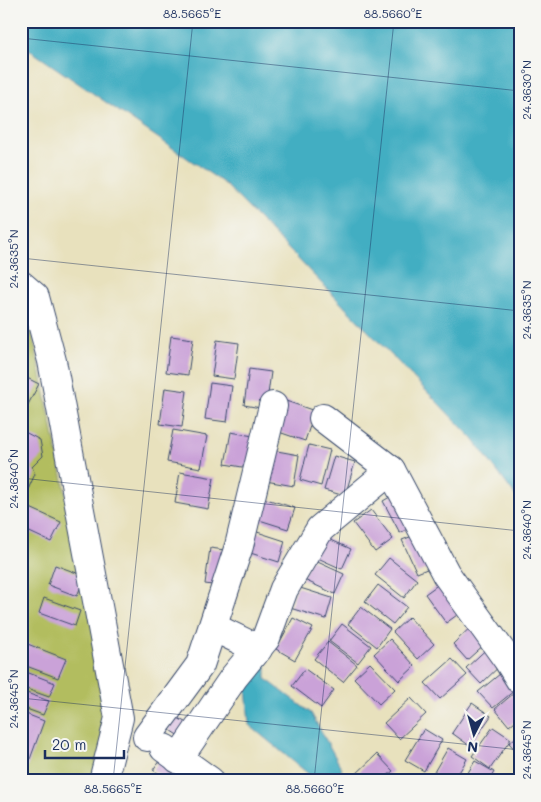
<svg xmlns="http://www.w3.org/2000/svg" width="541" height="802" viewBox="0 0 541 802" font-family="Mali,sans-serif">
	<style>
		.green { fill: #b2bd5f; stroke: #66765e }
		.water { fill: #43aec2; stroke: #2f6e90 }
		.building { fill: #caa2d8 }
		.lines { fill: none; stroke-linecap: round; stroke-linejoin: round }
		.minor-casing { stroke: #3a4a6c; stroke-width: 30 }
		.minor { stroke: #fff; stroke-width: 28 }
		.ticks { fill: none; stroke: #1b2f5e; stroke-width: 1; stroke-opacity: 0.45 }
		.neatline { fill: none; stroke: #1b2f5e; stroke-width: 2 }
		.ticks-label { font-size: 12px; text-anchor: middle; fill: #1b2f5e }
	</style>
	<rect width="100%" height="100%" fill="#f6f6f2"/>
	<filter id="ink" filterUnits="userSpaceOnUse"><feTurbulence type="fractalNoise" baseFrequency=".02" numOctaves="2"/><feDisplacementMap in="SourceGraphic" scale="10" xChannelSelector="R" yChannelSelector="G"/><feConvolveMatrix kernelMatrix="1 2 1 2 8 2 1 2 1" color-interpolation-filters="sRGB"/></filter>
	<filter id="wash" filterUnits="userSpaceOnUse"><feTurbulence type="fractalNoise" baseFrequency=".0096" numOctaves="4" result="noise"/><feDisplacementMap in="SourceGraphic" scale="20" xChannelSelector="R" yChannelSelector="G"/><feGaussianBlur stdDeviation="1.12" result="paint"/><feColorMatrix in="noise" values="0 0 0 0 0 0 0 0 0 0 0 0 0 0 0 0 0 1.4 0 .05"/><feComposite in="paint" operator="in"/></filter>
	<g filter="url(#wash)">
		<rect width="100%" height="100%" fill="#e8e1bd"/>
		<path class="green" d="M21,299L26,303L113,719L97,781H21Z"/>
		<g class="water">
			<path d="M21,21H520V502L473,439L225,184L21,44Z"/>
			<path d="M274,637L266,665V679L311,713L342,769L335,781H317L249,725L246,686L250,666Z"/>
		</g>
		<g id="blocks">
			<g class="building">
				<path d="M171,336L193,339L188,375L166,372Z"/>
				<path d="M217,340L239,343L234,379L212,376Z"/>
				<path d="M249,369L271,372L266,409L244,405Z"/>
				<path d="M21,375L39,384L24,412L21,411Z"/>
				<path d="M210,383L232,386L227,422L205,419Z"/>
				<path d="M165,388L187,391L182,427L160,424Z"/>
				<path d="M283,400L315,411L305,441L273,430Z"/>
				<path d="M21,430L40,440L43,456L32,467L35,474L21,505Z"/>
				<path d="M173,430L207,436L201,468L167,462Z"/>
				<path d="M231,432L264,438L259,470L225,464Z"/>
				<path d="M309,445L330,450L321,486L300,480Z"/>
				<path d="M266,449L299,455L294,486L260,480Z"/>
				<path d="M334,456L355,462L345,496L324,490Z"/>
				<path d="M180,472L214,478L208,509L175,503Z"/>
				<path d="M402,490L420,522L400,533L383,501Z"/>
				<path d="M260,497L295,508L288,529L253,518Z"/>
				<path d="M28,507L61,522L51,542L21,528V521Z"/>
				<path d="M371,510L393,539L375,552L353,523Z"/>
				<path d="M251,530L285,541L279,562L244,551Z"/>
				<path d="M423,532L437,565L417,573L402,540Z"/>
				<path d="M318,534L351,549L342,569L309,554Z"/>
				<path d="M210,548L232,551L227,587L205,584Z"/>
				<path d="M389,558L417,580L404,598L375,575Z"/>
				<path d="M311,559L344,574L335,594L302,579Z"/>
				<path d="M55,565L85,576L77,596L48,585Z"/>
				<path d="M443,581L464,610L446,623L425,594Z"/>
				<path d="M378,585L407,607L393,624L365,602Z"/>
				<path d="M297,587L332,598L326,619L290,608Z"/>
				<path d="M44,598L80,611L75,626L39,613Z"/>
				<path d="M361,607L390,629L377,647L348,624Z"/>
				<path d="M409,617L434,644L418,659L393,632Z"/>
				<path d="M293,618L313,628L295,660L276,649Z"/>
				<path d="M479,619L495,635L467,660L453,644Z"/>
				<path d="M342,624L371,646L358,663L329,641Z"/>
				<path d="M390,639L415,666L399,681L374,654Z"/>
				<path d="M328,642L357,665L343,682L314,659Z"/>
				<path d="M25,643L66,659L58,678L21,664V653Z"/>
				<path d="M493,643L507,659L481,684L466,668Z"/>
				<path d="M452,659L467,675L440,699L425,683Z"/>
				<path d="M370,663L395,689L379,704L354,678Z"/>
				<path d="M305,669L334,690L321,708L292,686Z"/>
				<path d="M506,669L520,686L493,708L478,692Z"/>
				<path d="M21,670L55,683L49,697L21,687Z"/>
				<path d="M520,688V717L509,726L495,709Z"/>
				<path d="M21,691L49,701L43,715L21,707Z"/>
				<path d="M411,698L426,714L399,739L384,723Z"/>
				<path d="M472,703L491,716L470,746L452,733Z"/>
				<path d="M21,712L44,721L22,781H21Z"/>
				<path d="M176,717L199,730L190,743L168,729Z"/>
				<path d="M493,727L511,739L490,769L472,756Z"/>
				<path d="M424,729L442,740L424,771L405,760Z"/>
				<path d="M520,734V755L509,743Z"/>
				<path d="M448,748L467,759L454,781H432L430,779Z"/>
				<path d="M377,754L393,771L381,781H352L351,779Z"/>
				<path d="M161,758L183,771L177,781H170L153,770Z"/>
				<path d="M475,761L494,772L489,781H463Z"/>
			</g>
		</g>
	</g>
	<g filter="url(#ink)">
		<use href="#blocks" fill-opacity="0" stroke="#3a4a6c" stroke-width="1"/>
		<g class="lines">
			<g class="minor-casing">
				<g id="minor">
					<path d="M21,285L35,297L52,361L119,718L103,781"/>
					<path d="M323,418L391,470L446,574L507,659L520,680"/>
					<path d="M213,627L258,649"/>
					<path d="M147,737L200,665L239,546L273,406"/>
					<path d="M164,748L210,781"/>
					<path d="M178,759L234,677L266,638L284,589L320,529L391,470"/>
				</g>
			</g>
			<use href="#minor" class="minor"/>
		</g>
	</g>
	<path class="ticks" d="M21,38L520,91M21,258L520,311M21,478L520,531M21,698L520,750M113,781L193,21M314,781L394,21M516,781L520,741"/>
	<rect width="541" height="802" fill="none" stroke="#f6f6f2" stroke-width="55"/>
	<g transform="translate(474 734) rotate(186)" stroke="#f6f6f2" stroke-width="4" paint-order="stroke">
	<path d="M0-4L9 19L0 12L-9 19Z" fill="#1b2f5e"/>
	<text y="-8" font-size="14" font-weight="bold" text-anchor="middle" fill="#1b2f5e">N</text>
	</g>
	<path d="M45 750v8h79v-8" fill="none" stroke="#1b2f5e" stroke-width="2.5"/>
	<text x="52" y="750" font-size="15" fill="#1b2f5e" stroke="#f6f6f2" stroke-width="4" paint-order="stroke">20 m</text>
	<rect x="28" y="28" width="486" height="746" class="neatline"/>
	<g class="ticks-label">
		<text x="192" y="18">88.5665°E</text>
		<text x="393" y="18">88.5660°E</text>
		<text transform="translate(527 90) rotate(-90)" y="4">24.3630°N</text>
		<text transform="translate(14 259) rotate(-90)" y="4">24.3635°N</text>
		<text transform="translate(527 310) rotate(-90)" y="4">24.3635°N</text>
		<text transform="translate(14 479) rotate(-90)" y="4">24.3640°N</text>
		<text transform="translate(527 530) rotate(-90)" y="4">24.3640°N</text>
		<text transform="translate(14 699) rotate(-90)" y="4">24.3645°N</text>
		<text transform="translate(527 750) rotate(-90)" y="4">24.3645°N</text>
		<text x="113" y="793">88.5665°E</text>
		<text x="315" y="793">88.5660°E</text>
	</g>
</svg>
